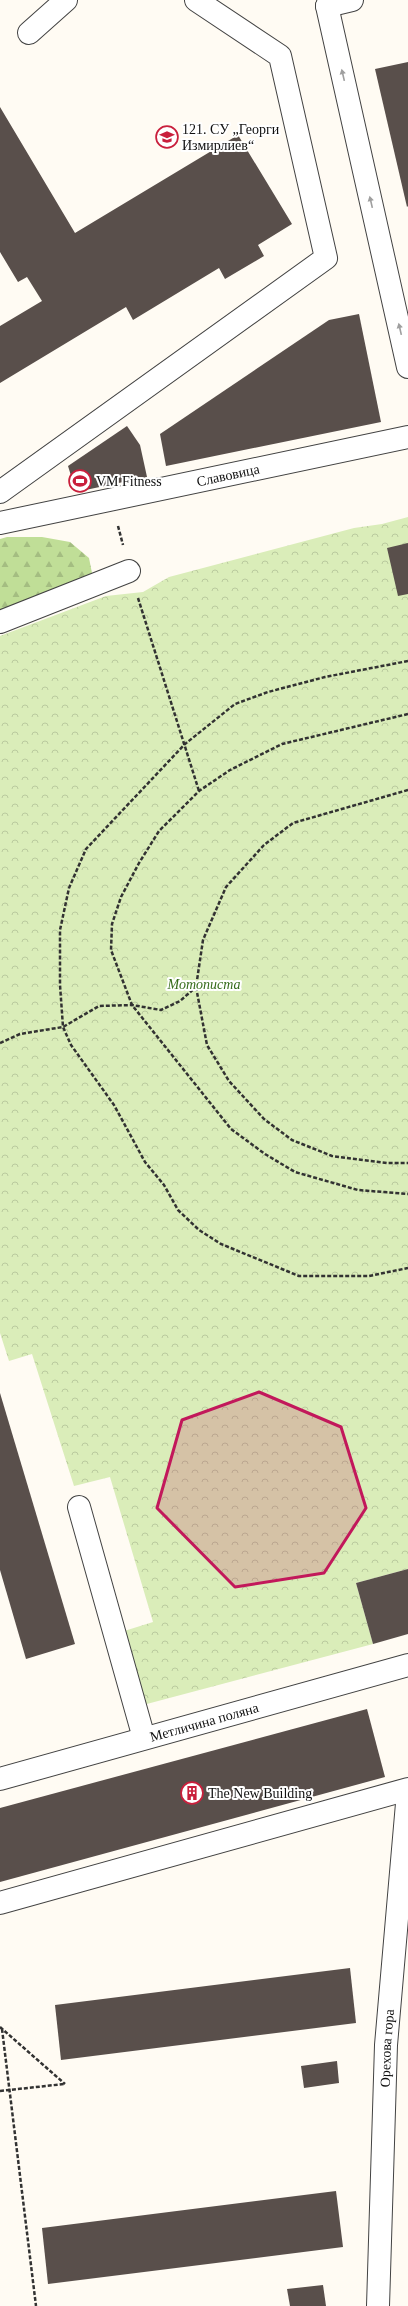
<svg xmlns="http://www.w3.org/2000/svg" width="408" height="2306" viewBox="0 0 408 2306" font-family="'Times New Roman',serif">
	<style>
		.forest { fill: url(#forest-firs) }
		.park { fill: url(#park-crowns) }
		.building { fill: #594f4b }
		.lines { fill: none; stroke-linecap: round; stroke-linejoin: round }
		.minor-casing { stroke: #434343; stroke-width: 24 }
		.path { stroke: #323232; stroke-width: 2.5; stroke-dasharray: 4 2; stroke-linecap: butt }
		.minor { stroke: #fff; stroke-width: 22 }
		.oneway { fill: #9f9f9f }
		.marked { fill: #c2185b; fill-opacity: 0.2; stroke: #c2185b; stroke-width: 3; stroke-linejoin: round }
		.labels { text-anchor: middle; stroke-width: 4; stroke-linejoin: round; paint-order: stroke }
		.poi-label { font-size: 14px; fill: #101010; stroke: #fff; text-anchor: start }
		.street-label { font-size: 14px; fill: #101010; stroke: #fff }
		.park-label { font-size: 14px; font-style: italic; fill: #366c1b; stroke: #fff }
	</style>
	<defs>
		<pattern id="forest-firs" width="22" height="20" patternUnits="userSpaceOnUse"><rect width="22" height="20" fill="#c0de97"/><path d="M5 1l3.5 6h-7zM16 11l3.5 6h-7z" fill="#a4bd81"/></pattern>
		<pattern id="park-crowns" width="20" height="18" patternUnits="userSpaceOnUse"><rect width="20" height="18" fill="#daedb9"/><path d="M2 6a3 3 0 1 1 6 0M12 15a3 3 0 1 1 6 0" fill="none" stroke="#baca9e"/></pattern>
	</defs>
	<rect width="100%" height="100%" fill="#fffbf3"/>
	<path class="forest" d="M7,537H42L70,542L89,558L92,573L67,588L0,615V539Z"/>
	<path class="park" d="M408,517V1569L356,1583L373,1644L143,1705L121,1632L153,1622L110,1477L74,1486L32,1354L9,1361L0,1333V636L106,596L143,592L169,577L354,528L382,524Z"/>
	<g class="building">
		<path d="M408,62V206L407,207L375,69Z"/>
		<path d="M0,107L75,233L238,135L292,224L258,245L264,256L225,279L219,268L133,320L126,307L0,383V326L42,301L27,277L18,282L0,252Z"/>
		<path d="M359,314L381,422L166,466L160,434L329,320Z"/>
		<path d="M127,426L140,445L147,477L76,492L68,466Z"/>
		<path d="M408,543V594L398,596L387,548Z"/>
		<path d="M0,1393L75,1644L26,1659L0,1570Z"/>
		<path d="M408,1569V1634L373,1644L356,1583Z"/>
		<path d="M367,1709L385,1777L0,1882V1808Z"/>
		<path d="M350,1968L356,2023L61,2060L55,2005Z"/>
		<path d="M337,2061L339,2083L304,2088L301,2066Z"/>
		<path d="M336,2191L343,2247L48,2284L42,2228Z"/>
		<path d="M323,2285L326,2306H290L287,2289Z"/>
	</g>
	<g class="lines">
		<g class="minor-casing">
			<g id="minor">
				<path d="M327,6L408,367"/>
				<path d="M327,6L352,0"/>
				<path d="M29,33L66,0"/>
				<path d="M0,492L326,258L280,56L196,0"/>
				<path id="s1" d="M0,523L408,437"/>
				<path d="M0,622L129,571"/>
				<path d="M79,1507L144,1738"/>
				<path id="s2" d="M0,1779L408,1665"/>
				<path d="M0,1903L408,1789"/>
				<path id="s3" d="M378,2306L386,2045L408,1792"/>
			</g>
		</g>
		<g class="path">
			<path d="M118,526L123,545"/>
			<path d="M138,598L199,791"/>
			<path d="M408,661L325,677L268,692L235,704L185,744L86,849L69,888L60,930V985L63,1027L71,1045L114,1105L145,1162L164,1185L178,1210L199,1230L221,1244L299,1276H369L408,1268"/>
			<path d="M408,714L282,744L230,770L199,791L159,831L139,863L121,897L112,924L111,950L132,1005L231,1129L265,1154L295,1172L358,1190L408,1194"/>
			<path d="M408,790L293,823L264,845L226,887L203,940L196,987L207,1045L229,1081L264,1119L292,1140L332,1156L387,1163H408"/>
			<path d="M0,1043L20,1034L63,1027L99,1006L132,1005L161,1010L180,1001L196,987"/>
			<path d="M0,2027L65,2084"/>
			<path d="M2,2029L36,2306"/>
			<path d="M0,2091L64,2084"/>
		</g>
		<use href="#minor" class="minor"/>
	</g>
	<defs><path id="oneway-solid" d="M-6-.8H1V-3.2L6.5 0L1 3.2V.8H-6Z"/></defs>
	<g class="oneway">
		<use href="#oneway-solid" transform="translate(343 75) rotate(-103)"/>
		<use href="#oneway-solid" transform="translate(371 202) rotate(-103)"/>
		<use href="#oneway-solid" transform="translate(400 329) rotate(-103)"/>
	</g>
	<path class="marked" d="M259,1392L341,1427L366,1508L324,1573L235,1587L157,1508L182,1420Z"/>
	<defs>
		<g id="school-ring" transform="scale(1.15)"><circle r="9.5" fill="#fff" stroke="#c91f3c" stroke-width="1.5"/><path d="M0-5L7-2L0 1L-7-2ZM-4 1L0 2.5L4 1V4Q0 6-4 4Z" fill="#c91f3c"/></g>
		<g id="stadium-ring" transform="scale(1.15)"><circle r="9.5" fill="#fff" stroke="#c91f3c" stroke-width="1.5"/><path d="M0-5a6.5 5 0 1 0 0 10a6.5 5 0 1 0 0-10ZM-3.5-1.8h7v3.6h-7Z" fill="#c91f3c"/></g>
		<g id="building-ring" transform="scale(1.15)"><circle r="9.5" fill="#fff" stroke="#c91f3c" stroke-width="1.5"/><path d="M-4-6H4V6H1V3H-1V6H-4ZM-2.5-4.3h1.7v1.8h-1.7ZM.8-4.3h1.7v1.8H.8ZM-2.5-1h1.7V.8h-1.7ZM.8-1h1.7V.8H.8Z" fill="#c91f3c"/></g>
	</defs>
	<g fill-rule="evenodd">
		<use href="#school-ring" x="167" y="137"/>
		<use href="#stadium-ring" x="80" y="481"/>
		<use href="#building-ring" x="192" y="1793"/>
	</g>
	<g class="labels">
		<g class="poi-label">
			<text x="182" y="134">121. СУ „Георги<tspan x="182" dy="16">Измирлиев“</tspan></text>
			<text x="96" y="486">VM Fitness</text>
			<text x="208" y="1798">The New Building</text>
		</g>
		<g class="street-label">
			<text dy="5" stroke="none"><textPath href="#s1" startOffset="233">Славовица</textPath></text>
			<text dy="5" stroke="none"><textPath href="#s2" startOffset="212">Метличина поляна</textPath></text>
			<text dy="5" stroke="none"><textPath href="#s3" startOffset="258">Орехова гора</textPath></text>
		</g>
		<g class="park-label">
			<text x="204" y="989">Мотописта</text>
		</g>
	</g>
</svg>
